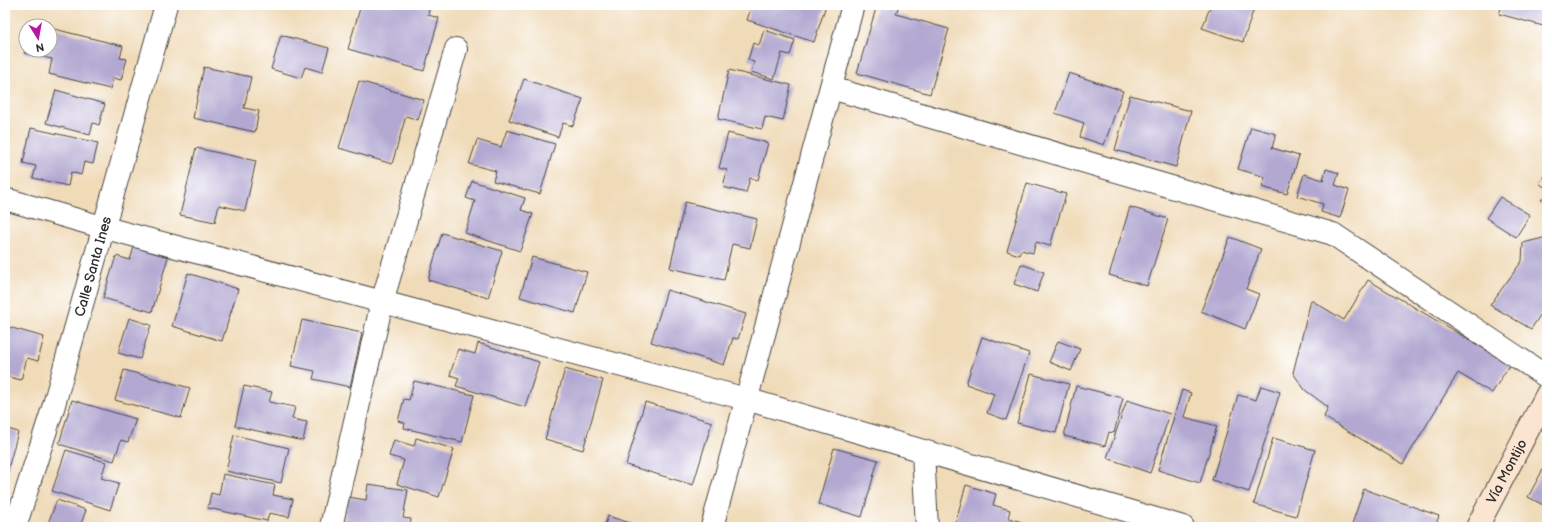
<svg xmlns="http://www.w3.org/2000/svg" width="1552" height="532" viewBox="0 0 1552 532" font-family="'Balsamiq Sans',sans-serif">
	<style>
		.building { fill: #b2a8d1 }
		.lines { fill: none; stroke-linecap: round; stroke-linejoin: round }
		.minor-casing { stroke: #494540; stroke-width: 24 }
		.secondary-casing { stroke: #494540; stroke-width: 24 }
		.minor { stroke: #fff; stroke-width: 22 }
		.secondary { stroke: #fce5d0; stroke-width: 22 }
		.labels { text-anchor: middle; stroke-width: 3.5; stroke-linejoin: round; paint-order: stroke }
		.street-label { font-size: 14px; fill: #2b2b2b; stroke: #fff }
	</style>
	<rect width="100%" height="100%" fill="#fff"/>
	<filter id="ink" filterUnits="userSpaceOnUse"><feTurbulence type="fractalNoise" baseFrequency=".025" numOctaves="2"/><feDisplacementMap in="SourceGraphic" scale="8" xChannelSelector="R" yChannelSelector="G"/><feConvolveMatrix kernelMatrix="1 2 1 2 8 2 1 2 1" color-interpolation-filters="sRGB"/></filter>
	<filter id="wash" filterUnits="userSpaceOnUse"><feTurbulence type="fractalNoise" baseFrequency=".012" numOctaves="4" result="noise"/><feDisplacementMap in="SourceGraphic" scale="16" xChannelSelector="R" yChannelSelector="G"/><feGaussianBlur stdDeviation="0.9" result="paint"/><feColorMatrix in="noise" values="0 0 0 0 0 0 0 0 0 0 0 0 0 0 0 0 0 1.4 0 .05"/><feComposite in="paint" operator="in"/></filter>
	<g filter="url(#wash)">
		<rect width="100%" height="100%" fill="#f0dbb9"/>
		<g id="blocks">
			<g class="building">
				<path d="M361,5H430L428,15L439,18L424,71L348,49Z"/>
				<path d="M752,5H826L814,42L747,20Z"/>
				<path d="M877,5H899L896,14L949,29L930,94L857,73Z"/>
				<path d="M1211,5H1255L1243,42L1202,28Z"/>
				<path d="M1502,5H1547V27L1499,14Z"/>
				<path d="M50,28L123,46L120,58L127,59L121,80L113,78L110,89L49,74L52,59L24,53L25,50H50Z"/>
				<path d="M764,30L795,40L790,55L782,53L774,79L751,72L754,62L748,60L753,43L759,45Z"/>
				<path d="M281,35L329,48L322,72L305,67L301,78L271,69Z"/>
				<path d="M204,67L251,77L244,108L259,111L255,132L193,118Z"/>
				<path d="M729,70L791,85L783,121L765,117L762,129L718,119Z"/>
				<path d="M1069,73L1123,91L1104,145L1080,137L1084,123L1055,113Z"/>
				<path d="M524,79L583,99L573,126L563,123L558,137L509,120Z"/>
				<path d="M359,81L424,100L418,120L406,116L392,164L339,148Z"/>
				<path d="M56,90L105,104L99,125L93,123L90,135L46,123Z"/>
				<path d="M1130,95L1191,111L1176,167L1115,150Z"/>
				<path d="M1251,127L1276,134L1272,148L1299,156L1287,194L1262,187L1265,177L1238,169Z"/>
				<path d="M31,128L98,143L93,164L84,162L81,175L71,172L68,186L33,178L36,166L23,163Z"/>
				<path d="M507,130L555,144L540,194L493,181L496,171L469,164L477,140L501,147Z"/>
				<path d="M728,133L768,143L758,180L750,178L746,193L723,187L727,170L719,168Z"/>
				<path d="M196,148L256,161L245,211L219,205L215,222L180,215Z"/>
				<path d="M1326,169L1339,173L1335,185L1349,190L1340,218L1321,212L1323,204L1297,196L1304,174L1323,180Z"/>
				<path d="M1547,173V189L1539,183Z"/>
				<path d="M472,181L525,198L521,210L533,214L520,251L465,233L475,201L466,198Z"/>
				<path d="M1027,183L1066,194L1050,246L1036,242L1033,253L1021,250L1019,255L1007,251Z"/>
				<path d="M1547,193V204L1541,200Z"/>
				<path d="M1500,197L1530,215L1516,237L1486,218Z"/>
				<path d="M685,202L757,219L750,248L732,244L724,280L670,268Z"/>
				<path d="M1130,207L1168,219L1147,286L1109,275Z"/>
				<path d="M442,233L502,251L488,298L428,280Z"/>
				<path d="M1230,237L1261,249L1246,289L1259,294L1245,329L1201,311Z"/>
				<path d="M1547,237V305L1531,329L1490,305L1522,261L1523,243Z"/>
				<path d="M134,247L168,257L152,312L103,298L116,256L130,260Z"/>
				<path d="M532,257L587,272L575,313L520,297Z"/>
				<path d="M1021,264L1044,272L1037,292L1014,284Z"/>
				<path d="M188,273L238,289L222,341L172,326Z"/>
				<path d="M1368,280L1510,364L1492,393L1458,373L1403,464L1324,417L1328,407L1305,390L1293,373L1311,300L1344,320Z"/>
				<path d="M667,290L746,314L738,339L733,338L724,365L651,342Z"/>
				<path d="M129,318L151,325L140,359L118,353Z"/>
				<path d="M302,320L362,333L350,387L313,379L315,371L291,366Z"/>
				<path d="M5,326L44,337L38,361L27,358L21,380L5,376Z"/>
				<path d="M982,337L1029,353L1006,420L987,413L994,394L966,384Z"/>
				<path d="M1058,341L1080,349L1071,371L1049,362Z"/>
				<path d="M478,343L539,362L525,407L456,386L459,378L450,375L458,349L475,354Z"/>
				<path d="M565,369L603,380L583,450L545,439Z"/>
				<path d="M124,370L190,388L181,418L115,400Z"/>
				<path d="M1031,374L1069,384L1056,433L1017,423Z"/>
				<path d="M414,381L474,395L462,442L404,428L405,423L398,421L404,399L409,400Z"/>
				<path d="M244,386L272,392L269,402L295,407L292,419L307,422L303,441L235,426Z"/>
				<path d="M1076,386L1123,398L1114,433L1109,432L1105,446L1064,436Z"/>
				<path d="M1261,386L1280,392L1249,492L1212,480L1238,395L1256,400Z"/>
				<path d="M1182,390L1191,393L1184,417L1217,426L1200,483L1158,470Z"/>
				<path d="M72,400L136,419L128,442L121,440L114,461L59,444Z"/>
				<path d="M1127,400L1170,414L1150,473L1107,458Z"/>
				<path d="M645,402L712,422L693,485L626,465Z"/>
				<path d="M5,428L18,432L5,480Z"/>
				<path d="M234,435L289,448L281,483L226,471Z"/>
				<path d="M416,438L454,449L439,497L397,484L404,460L389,456L394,440L414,446Z"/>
				<path d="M1273,438L1315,450L1296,516L1254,504Z"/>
				<path d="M834,448L878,460L862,517L818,504Z"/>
				<path d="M66,450L106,462L101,478L119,483L110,510L52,491Z"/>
				<path d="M1547,462V507L1528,497Z"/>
				<path d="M223,474L275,485L273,495L293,499L289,517L269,513L267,521L208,508L211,493L219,495Z"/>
				<path d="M368,484L408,490L403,518L411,519L410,527H353L354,523L344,522L348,497L366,500Z"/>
				<path d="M966,485L996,494L993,505L1010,510L1008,518L1022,522L1021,527H954Z"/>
				<path d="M1364,489L1439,516L1435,527H1351Z"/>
				<path d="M57,500L86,510L80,527L47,526Z"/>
				<path d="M608,516L642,527H604Z"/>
			</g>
		</g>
	</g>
	<g filter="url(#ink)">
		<use href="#blocks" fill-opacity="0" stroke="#494540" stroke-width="1"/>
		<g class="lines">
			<g class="minor-casing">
				<g id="minor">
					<path d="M831,88L1333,234L1547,377"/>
					<path d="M5,199L102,227L746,399L1183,527"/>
					<path d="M923,451L927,527"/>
					<path id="s1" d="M15,527L53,408L166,5"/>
					<path d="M331,527L382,302L456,49"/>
					<path d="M712,527L853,5"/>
				</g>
			</g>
			<g class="secondary-casing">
				<g id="secondary">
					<path id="s2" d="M1477,527L1547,394"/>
				</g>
			</g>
			<use href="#minor" class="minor"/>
			<use href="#secondary" class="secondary"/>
		</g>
	</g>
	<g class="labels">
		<g class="street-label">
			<text dy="5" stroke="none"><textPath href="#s1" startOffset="272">Calle Santa Ines</textPath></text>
			<text dy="5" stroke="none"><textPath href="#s2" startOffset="63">Vía Montijo</textPath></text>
		</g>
	</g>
	<rect width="1552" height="532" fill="none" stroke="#fff" stroke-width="20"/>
	<g transform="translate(38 38) rotate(169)"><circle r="19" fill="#ffffff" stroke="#aaaaaa"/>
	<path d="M0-3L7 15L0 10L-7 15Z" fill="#b5179e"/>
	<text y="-6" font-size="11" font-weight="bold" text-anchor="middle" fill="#2b2b2b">N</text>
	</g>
</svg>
